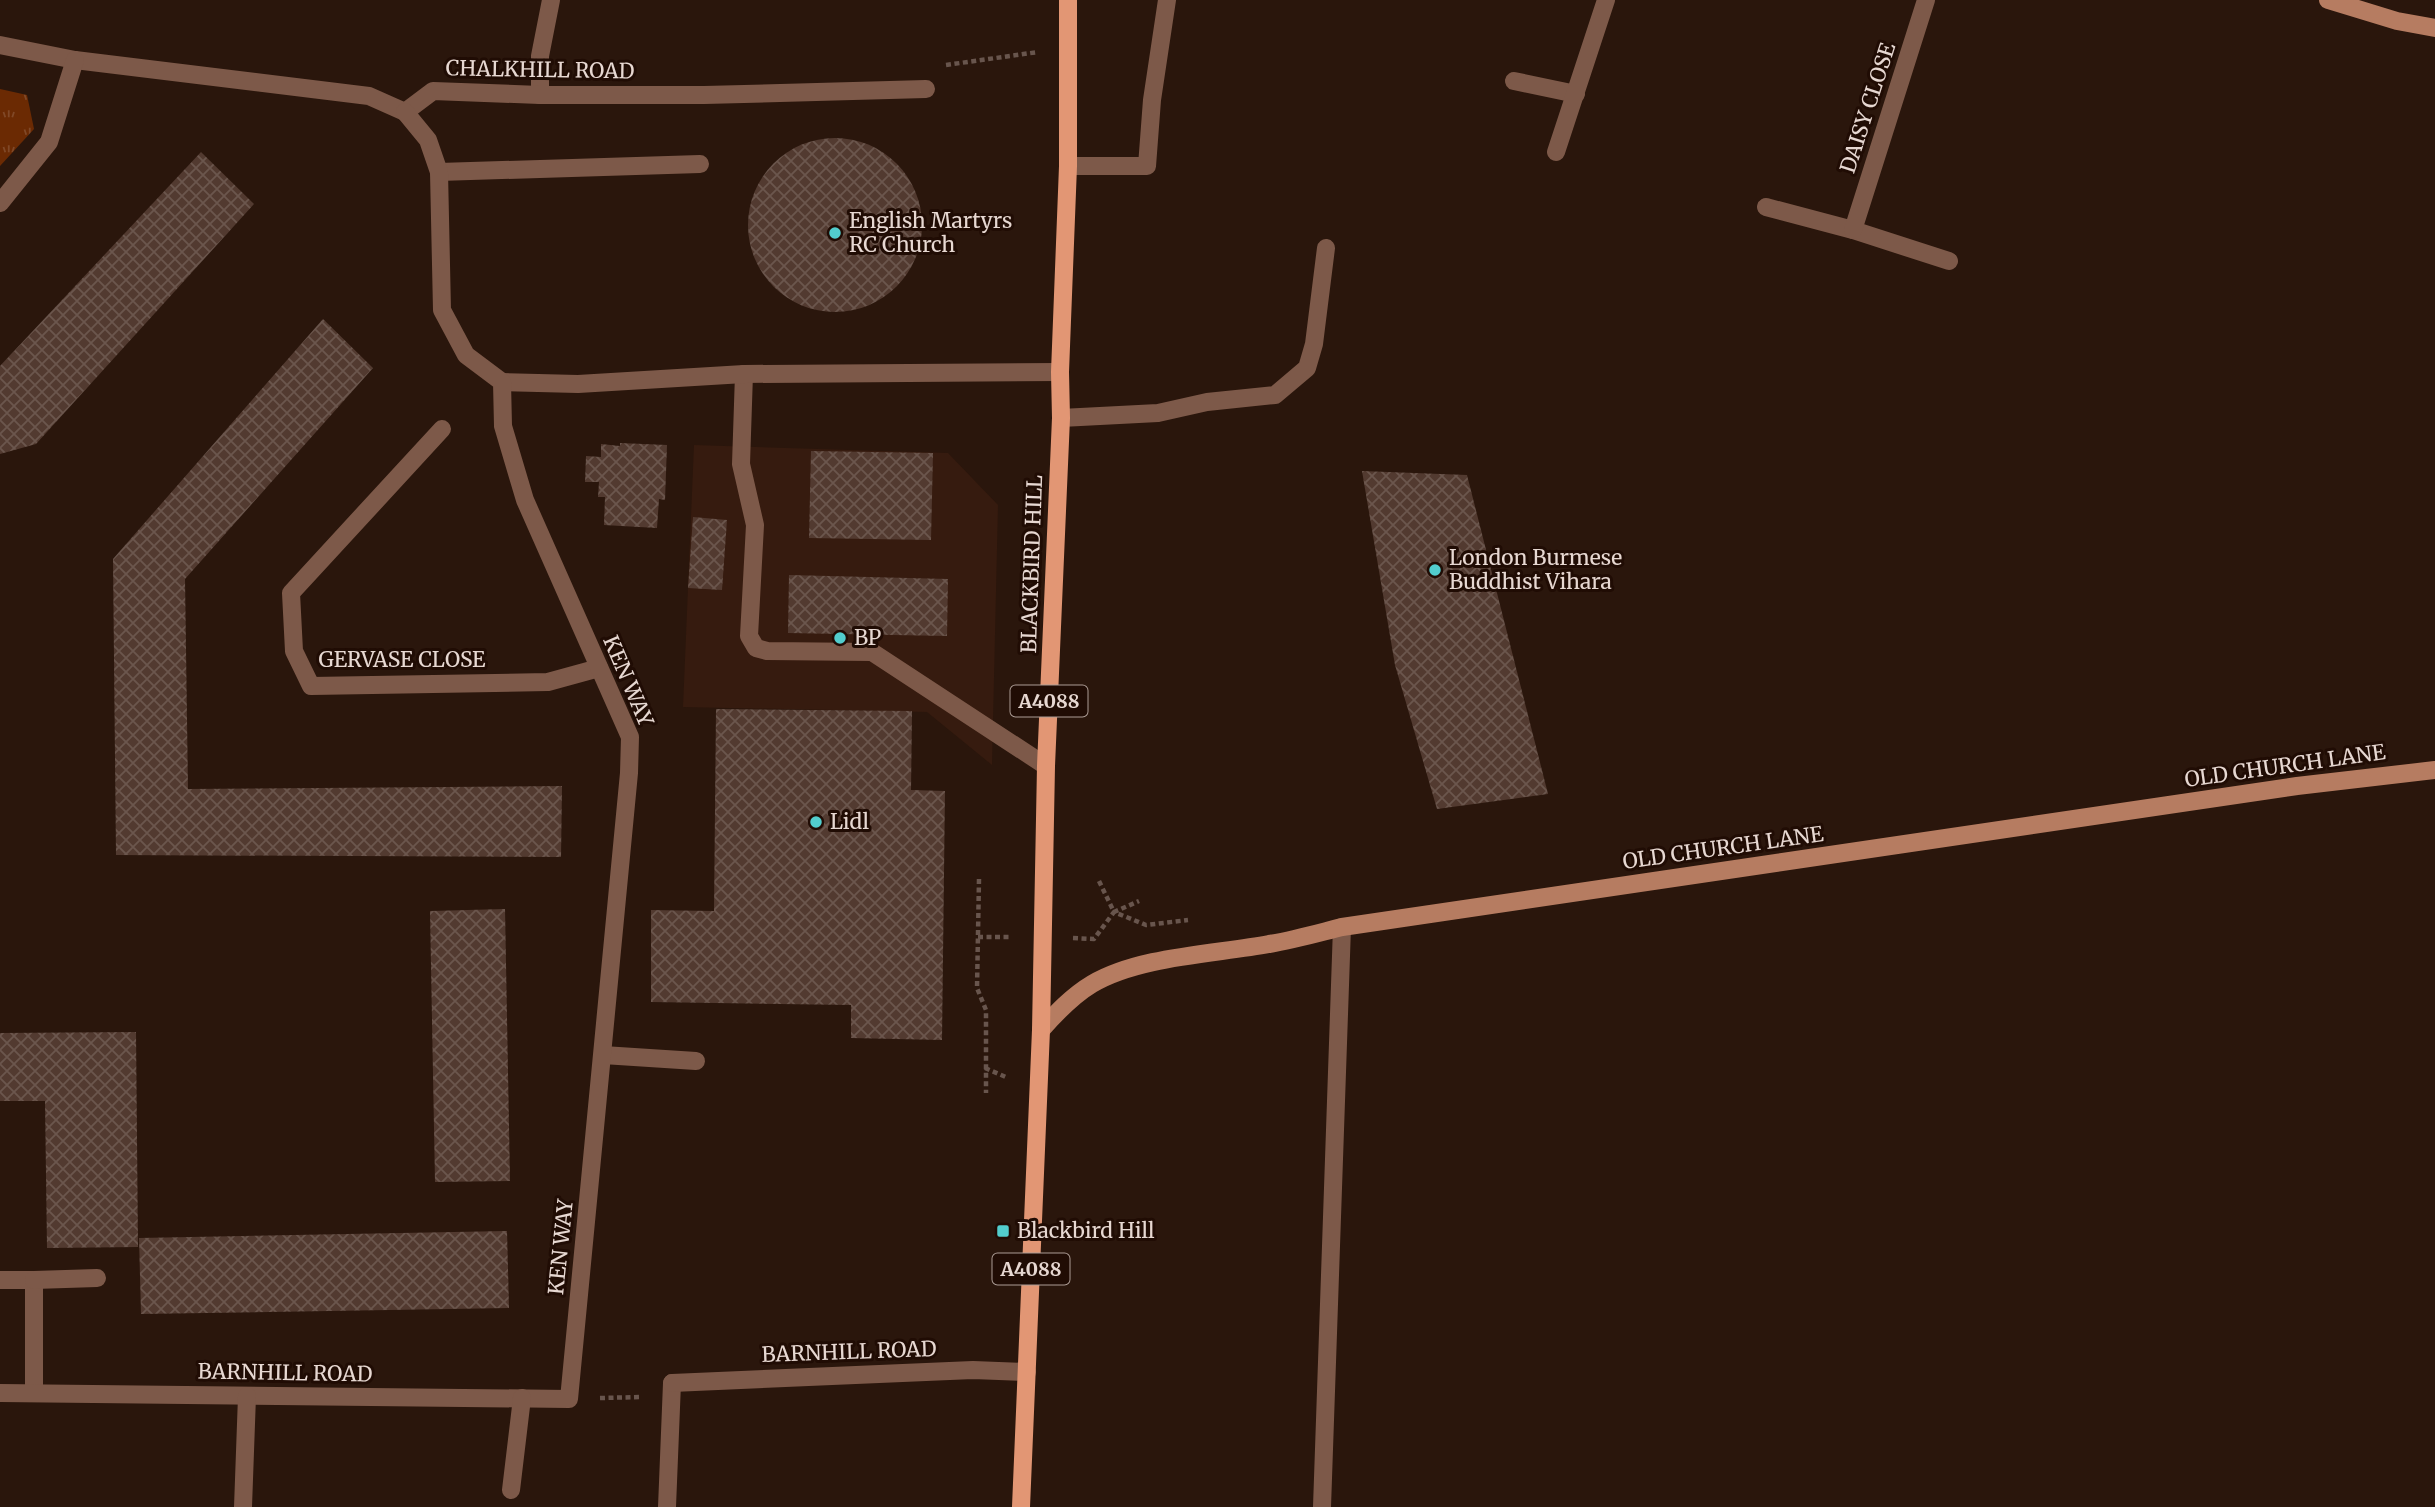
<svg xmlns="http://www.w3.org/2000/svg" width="2435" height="1507" viewBox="0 0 2435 1507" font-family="Merriweather,serif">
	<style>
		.built { fill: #361b0f }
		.grass { fill: url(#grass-tufts) }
		.building { fill: url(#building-cross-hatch) }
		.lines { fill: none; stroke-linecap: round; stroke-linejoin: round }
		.path { stroke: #68554d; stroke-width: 4.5; stroke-dasharray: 5 3.5; stroke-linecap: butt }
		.service { stroke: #7d5949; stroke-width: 18 }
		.minor { stroke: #7d5949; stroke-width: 18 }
		.secondary { stroke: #b67c61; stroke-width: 18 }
		.primary { stroke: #e29674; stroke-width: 18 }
		.poi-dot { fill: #52cdcd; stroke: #200c04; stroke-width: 2.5 }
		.labels { text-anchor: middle; stroke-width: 6; stroke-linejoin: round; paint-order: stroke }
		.shield { fill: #200c04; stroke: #ab9b94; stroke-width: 2 }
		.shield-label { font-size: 19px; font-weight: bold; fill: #e7d8d2 }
		.street-label { font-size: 21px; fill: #e7d8d2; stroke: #200c04 }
		.poi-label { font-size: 21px; fill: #e7d8d2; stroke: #200c04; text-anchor: start }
	</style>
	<defs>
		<pattern id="grass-tufts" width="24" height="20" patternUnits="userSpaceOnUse" patternTransform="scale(1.75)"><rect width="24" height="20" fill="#6b2a03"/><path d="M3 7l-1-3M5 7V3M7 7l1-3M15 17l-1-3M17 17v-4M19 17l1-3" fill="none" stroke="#804827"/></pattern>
		<pattern id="building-cross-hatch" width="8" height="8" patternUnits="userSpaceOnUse" patternTransform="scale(1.75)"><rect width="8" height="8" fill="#523a30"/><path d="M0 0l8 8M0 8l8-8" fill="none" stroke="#6b564d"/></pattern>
	</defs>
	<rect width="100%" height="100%" fill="#2a160c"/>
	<path class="built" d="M694,445L948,453L998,505L992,765L927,712L683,707Z"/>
	<path class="grass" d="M0,89L27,95L34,129L0,166Z"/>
	<g class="building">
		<circle cx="835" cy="225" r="87"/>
		<path d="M201,152L254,204L36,444L0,454V366Z"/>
		<path d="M323,319L373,368L185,579L188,789L562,786L561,857L116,855L113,559Z"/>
		<path d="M620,443L667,445L665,500L659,499L657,528L604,525L605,497H598L599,482H585L586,456L601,457V444L620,446Z"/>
		<path d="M811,451L933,453L931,540L809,538Z"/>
		<path d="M1362,471L1467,475L1548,794L1437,809L1395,665Z"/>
		<path d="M693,517L727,520L722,590L688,588Z"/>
		<path d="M789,575L948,579L947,636L788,633Z"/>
		<path d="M716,709L912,711L911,790L945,791L942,1040L851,1038V1005L651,1002V910L714,911Z"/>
		<path d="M505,909L510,1181L435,1182L430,911Z"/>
		<path d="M136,1032L138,1247L47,1248L45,1101H0V1033Z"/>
		<path d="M507,1231L509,1308L141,1314L139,1238Z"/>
	</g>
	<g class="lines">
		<g class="path">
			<path d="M946,65L1038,52"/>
			<path d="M979,879L977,988L986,1010V1093"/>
			<path d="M1099,881L1114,912L1139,901"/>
			<path d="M978,937H1012"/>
			<path d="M1073,938L1094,939L1114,912L1146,925L1188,920"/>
			<path d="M985,1068L1008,1078"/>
			<path d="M600,1398L641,1397"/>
		</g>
		<g class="service">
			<path d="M1514,81L1576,94"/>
			<path d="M540,95V56L551,0"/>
			<path d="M1556,152L1606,0"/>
			<path d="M1068,166H1147L1152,100L1167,0"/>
			<path d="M439,172L700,164"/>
			<path d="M744,374L741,464L755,525L749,636L756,648L767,651L872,652L1046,766"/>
			<path d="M1061,418L1158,413L1207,402L1275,395L1307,368L1314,344L1326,248"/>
			<path d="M603,1055L696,1061"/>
			<path d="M0,1280H34V1393"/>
			<path d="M34,1280L97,1278"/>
			<path d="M667,1507L672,1383"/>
			<path d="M1322,1507L1342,927"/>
		</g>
		<g class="minor">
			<path d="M0,45L75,60L369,96L405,112L433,91L540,95H704L926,89"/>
			<path d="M0,203L49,142L75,60"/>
			<path d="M1766,207L1853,230L1949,261"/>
			<path d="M1853,230L1926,0"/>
			<path d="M502,382L578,384L744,374L1060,372"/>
			<path d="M442,429L291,593L294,651L311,686L548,682L599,668"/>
			<path d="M672,1383L973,1370L1027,1372"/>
			<path d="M0,1393L569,1399L629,773L630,737L525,500L503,426L502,382L466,355L442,310L439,172L428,140L405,112"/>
			<path d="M511,1490L522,1398"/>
			<path d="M243,1507L247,1396"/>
		</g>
		<g class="secondary">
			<path d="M2328,0L2397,21L2435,28"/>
			<path d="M1041,1030C1056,1013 1072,996 1092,984C1139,956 1216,954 1269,944C1294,940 1318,933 1342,927L2297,786L2435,770"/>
		</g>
		<path class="primary" d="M1021,1507L1041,1030L1046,766L1061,418L1060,372L1068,166V0"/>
	</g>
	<g class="poi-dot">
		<circle cx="835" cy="233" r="7"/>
		<circle cx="1435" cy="570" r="7"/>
		<circle cx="840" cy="638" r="7"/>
		<circle cx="816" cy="822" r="7"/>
		<rect x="996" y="1224" width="14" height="14" rx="3.5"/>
	</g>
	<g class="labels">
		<g class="shield">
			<rect x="1010.5" y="685.5" width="77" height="31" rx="5"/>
			<rect x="992.5" y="1253.5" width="77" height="31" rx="5"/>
		</g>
		<g class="shield-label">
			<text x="1049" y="708">A4088</text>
			<text x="1031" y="1276">A4088</text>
		</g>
		<g class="street-label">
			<text transform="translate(540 70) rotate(1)" y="7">CHALKHILL ROAD</text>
			<text transform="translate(1868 108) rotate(-72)" y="7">DAISY CLOSE</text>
			<text transform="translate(1032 564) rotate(-88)" y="7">BLACKBIRD HILL</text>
			<text x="402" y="667">GERVASE CLOSE</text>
			<text transform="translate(628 681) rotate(67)" y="7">KEN WAY</text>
			<text transform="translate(2285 766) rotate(-8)" y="7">OLD CHURCH LANE</text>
			<text transform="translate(1723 848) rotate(-8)" y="7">OLD CHURCH LANE</text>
			<text transform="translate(561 1247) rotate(-84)" y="7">KEN WAY</text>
			<text transform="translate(849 1352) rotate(-2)" y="7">BARNHILL ROAD</text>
			<text transform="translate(285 1373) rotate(1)" y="7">BARNHILL ROAD</text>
		</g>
		<g class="poi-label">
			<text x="849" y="228">English Martyrs<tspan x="849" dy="24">RC Church</tspan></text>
			<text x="1449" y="565">London Burmese<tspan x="1449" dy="24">Buddhist Vihara</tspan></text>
			<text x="854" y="645">BP</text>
			<text x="830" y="829">Lidl</text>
			<text x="1017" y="1238">Blackbird Hill</text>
		</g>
	</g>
</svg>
